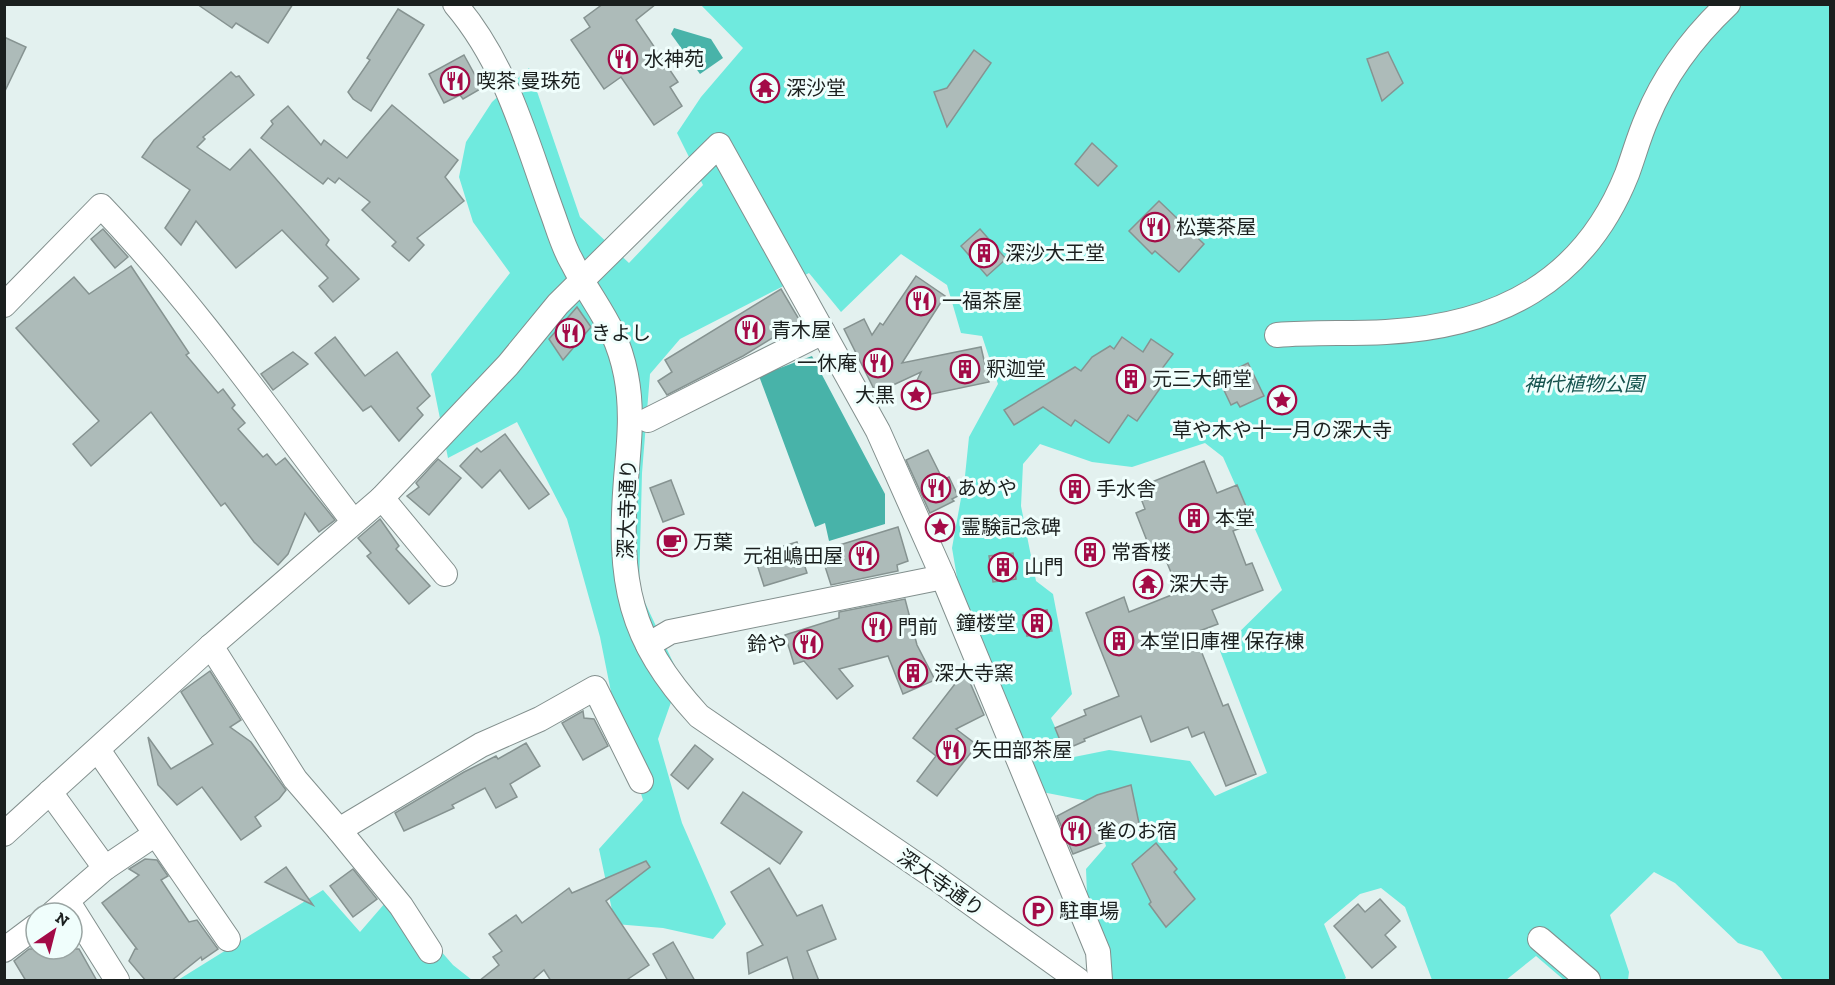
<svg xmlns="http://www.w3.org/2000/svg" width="1835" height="985" viewBox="0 0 1835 985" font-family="'Zilla Slab','Noto Sans JP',serif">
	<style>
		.green { fill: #6feade; fill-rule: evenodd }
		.water { fill: #48b3a9 }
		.building { fill: #adbbb9; stroke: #869391; stroke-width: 1.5 }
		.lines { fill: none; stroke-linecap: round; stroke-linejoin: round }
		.minor-casing { stroke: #828f8d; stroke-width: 26 }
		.minor { stroke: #fff; stroke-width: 24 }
		.labels { text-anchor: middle; stroke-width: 6; stroke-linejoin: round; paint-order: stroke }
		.poi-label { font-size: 20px; fill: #1a1f1e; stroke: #f0fefc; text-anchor: start }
		.park-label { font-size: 20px; font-style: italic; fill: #15534e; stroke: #f0fefc }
		.street-label { font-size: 20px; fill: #1a1f1e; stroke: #f0fefc }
	</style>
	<rect width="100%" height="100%" fill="#e3f1ef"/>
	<g class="green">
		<path d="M701,5H1830V980H1783L1762,951L1738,943L1675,883L1654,872L1610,915L1629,972L1628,980H1564L1536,956L1506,980H1432L1405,907L1381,888L1360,894L1324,924L1346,978L1343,980H1085L1110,976L1087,895L1086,869L1106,846L1093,802L1042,792L960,595L952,548L965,476L969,437L998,384L982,336L961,333L947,285L901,254L841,312L809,273L680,339L650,374L642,473L639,590L680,677L658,739L682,823L726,924L713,939L663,928L615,924L599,849L643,800L613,702L600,637L567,519L517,422L448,458L431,374L510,273L473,222L459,177L466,142L492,102L529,68L580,217L629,263L703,185L677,133L701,97L743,48ZM1205,443L1223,457L1282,590L1220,651L1267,773L1215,796L1190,761L1109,750L1069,758L1051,718L1072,694L1053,594L1036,581L1021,506L1023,464L1040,444L1092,462L1132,467Z"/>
		<path d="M323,890L360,932L392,895L453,965L472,980H178Z"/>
	</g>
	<g class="water">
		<path d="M674,28L711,39L723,58L700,74L671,34Z"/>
		<path d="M812,356L885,494V524L829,541L825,523L815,527L759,376Z"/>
	</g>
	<g class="building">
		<path d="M197,4H293L268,43L236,23L232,28Z"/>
		<path d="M603,4H656L636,20L678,82L670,87L682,106L654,125L621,77L604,89L571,40L590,27L584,18Z"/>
		<path d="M398,9L424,25L371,111L353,99L348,92L370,60L367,58Z"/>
		<path d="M4,37L26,47L4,93Z"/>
		<path d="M974,50L991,63L947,127L934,92L947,88Z"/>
		<path d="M1388,52L1403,83L1382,101L1367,59Z"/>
		<path d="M464,55L482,88L463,99L460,95L444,103L429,74Z"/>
		<path d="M231,72L236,77L239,76L254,95L203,137L205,139L197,147L230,170L250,149L329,240L326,245L359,279L333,302L319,286L328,278L282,230L236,268L196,221L181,245L165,228L190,190L142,157L154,140Z"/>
		<path d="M392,105L458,160L445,177L464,201L417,238L424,245L409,261L392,246L396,242L362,210L370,202L339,178L335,183L328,178L323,184L261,138L273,124L271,121L288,106L321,145L324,140L347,158Z"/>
		<path d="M1092,143L1117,166L1098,186L1075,164Z"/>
		<path d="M1159,201L1204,244L1179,272L1155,251L1152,254L1129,231Z"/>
		<path d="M103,229L128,257L115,268L91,239Z"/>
		<path d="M980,229L1006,259L987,276L961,246Z"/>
		<path d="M131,266L189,353L186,355L218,393L223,389L235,405L232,408L245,423L238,429L263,457L267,454L276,465L285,458L335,520L319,532L305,513L288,554L278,565L254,542L225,503L221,506L151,412L91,466L73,444L99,421L16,328L74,277L89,294Z"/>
		<path d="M916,276L945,296L902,363L981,347L989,382L908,399L921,372L876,393L844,329L864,319L872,335L880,323L883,325Z"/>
		<path d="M781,289L800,321L743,356L667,395L658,381L672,372L665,360Z"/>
		<path d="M577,307L591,327L563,360L549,339Z"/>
		<path d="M335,337L365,376L397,352L430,396L417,408L423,415L399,441L371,406L363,411L315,353Z"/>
		<path d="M1122,337L1143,352L1151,339L1173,354L1158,374L1166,380L1137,421L1128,415L1109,443L1075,420L1071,426L1043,407L1014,425L1004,410L1075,367L1081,371L1092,357L1110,346L1114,349Z"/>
		<path d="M293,352L308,364L273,390L261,374Z"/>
		<path d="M1248,363L1264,396L1240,407L1237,402L1231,405L1222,386L1225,380L1223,375Z"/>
		<path d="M505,434L549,494L529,509L500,470L482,488L460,466L477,448L481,452Z"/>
		<path d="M928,450L943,480L949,477L958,496L952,499L954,501L930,513L906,460Z"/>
		<path d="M438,459L461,478L429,515L407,496L419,487L416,483Z"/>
		<path d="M1204,461L1217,493L1237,485L1253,523L1233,531L1246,565L1252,563L1263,590L1212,610L1218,624L1194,633L1223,706L1228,704L1256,774L1226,786L1204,732L1192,737L1188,727L1151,742L1141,716L1084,739L1085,741L1064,750L1055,728L1086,715L1084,710L1119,696L1086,613L1124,597L1129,612L1179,592L1161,548L1151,551L1136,513L1145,509L1137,488Z"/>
		<path d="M671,480L684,514L663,522L650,488Z"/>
		<path d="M380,519L399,546L396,549L430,586L409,604L367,556L371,553L358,538Z"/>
		<path d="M898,527L908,561L897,565L898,571L831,585L820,551Z"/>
		<path d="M797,542L807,573L764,586L754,555Z"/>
		<path d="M1013,553L1016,579L993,582L989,556Z"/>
		<path d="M905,599L917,645L935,680L903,694L888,656L839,669L853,686L837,699L804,661L794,664L785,635L839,618V612Z"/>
		<path d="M1047,610L1052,631L1027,636L1023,615Z"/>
		<path d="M210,671L241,720L230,727L251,742L286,790L279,799L255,817L261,826L241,840L202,787L177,805L165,792L158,785L148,737L171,769L213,744L181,692Z"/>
		<path d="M965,671L984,715L956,729L977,745L937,796L917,781L936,756L913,738Z"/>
		<path d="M583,711L584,718L594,719L608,746L583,760L562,723Z"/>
		<path d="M526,743L540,766L510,784L517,797L496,808L485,788L452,805L454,808L404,831L395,813L464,772L496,756L498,759Z"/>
		<path d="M695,745L713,759L688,789L671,775Z"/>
		<path d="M1131,785L1140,828L1073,854L1057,816L1097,795Z"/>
		<path d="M743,792L802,832L780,864L721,823Z"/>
		<path d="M1156,843L1177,869L1174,872L1195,899L1166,927L1149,904L1151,902L1132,864Z"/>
		<path d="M145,859L157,860L168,876L161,880L189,922L197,920L218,949L202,960L201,957L171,981H146L129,961L135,949H137L102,903L139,875L129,869Z"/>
		<path d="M646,861L650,867L606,901L649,965L625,981H551L544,970L531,981H479L499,965L493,957L502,951L489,934L516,915L522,923L569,888L572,893Z"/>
		<path d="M286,867L313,905L265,882Z"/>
		<path d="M769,868L797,916L822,905L836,939L807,951L819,981H794L787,957L749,974L747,953L763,945L731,892Z"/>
		<path d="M353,869L377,899L353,917L330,886Z"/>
		<path d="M1380,899L1400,921L1385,935L1396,947L1372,968L1334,926L1358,904L1365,912Z"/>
		<path d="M673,942L695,981H668L653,954Z"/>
		<path d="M29,949H79L97,981H26L14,961Z"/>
	</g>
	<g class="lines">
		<g class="minor-casing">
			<g id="minor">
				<path d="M455,4C507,65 525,138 552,212C558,228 563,247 572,262C594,306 616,324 626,375C633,411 629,444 626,479C618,581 628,639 699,716L936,878L1078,980"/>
				<path d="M4,305L101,206C193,302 273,416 353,521"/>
				<path d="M1277,335C1313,332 1349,334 1386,332C1498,326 1584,282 1627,174C1634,155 1639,136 1647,118C1665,74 1693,37 1728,4"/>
				<path d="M648,420L823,332"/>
				<path d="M382,498L445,574"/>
				<path d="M648,645L670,632L943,577"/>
				<path d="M211,646L295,779L339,830"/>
				<path d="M98,750L228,939"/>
				<path d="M50,792L105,868"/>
				<path d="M4,834L211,646L382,498L508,365L558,304L719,145L878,431L943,577L1098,952L1100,980"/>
				<path d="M68,902L117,980"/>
				<path d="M53,913L105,868L154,835"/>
				<path d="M1540,939L1588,980"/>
				<path d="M4,950L36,926"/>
				<path d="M430,951L401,906L339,830L481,745L540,719L595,688L641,781"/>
			</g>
		</g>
		<use href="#minor" class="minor"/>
	</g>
	<defs>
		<g id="restaurant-ring" transform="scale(1.5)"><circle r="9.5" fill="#f0fefc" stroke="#a30b47" stroke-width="1.5"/><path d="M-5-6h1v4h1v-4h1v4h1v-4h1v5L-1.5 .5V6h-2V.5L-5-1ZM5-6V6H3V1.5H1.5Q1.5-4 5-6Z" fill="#a30b47"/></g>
		<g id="temple-ring" transform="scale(1.5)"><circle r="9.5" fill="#f0fefc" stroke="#a30b47" stroke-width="1.5"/><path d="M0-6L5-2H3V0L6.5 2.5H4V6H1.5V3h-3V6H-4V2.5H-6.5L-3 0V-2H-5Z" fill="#a30b47"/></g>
		<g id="building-ring" transform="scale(1.5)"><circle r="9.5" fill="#f0fefc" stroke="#a30b47" stroke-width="1.5"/><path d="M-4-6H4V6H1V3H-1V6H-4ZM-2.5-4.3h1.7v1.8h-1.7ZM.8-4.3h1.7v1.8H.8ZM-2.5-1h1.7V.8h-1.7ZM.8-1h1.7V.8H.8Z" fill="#a30b47"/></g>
		<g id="sight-ring" transform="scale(1.5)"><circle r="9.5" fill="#f0fefc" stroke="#a30b47" stroke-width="1.5"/><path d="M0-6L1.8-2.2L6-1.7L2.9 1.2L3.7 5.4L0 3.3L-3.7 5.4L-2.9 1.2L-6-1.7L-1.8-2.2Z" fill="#a30b47"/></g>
		<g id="cafe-ring" transform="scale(1.5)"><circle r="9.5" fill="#f0fefc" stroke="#a30b47" stroke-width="1.5"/><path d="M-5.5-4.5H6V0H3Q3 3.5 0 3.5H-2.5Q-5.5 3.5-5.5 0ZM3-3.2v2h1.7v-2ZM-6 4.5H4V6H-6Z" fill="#a30b47"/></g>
		<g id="parking-ring" transform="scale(1.5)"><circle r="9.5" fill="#f0fefc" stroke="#a30b47" stroke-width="1.5"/><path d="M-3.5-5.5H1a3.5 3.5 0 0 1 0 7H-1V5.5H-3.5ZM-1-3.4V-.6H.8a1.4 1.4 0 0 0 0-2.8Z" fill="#a30b47"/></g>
	</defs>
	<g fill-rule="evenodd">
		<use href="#restaurant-ring" x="623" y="59"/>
		<use href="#restaurant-ring" x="455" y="81"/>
		<use href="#temple-ring" x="765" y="88"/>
		<use href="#restaurant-ring" x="1155" y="227"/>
		<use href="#building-ring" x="984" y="253"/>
		<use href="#restaurant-ring" x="921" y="301"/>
		<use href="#restaurant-ring" x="750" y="330"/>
		<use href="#restaurant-ring" x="570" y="333"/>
		<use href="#restaurant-ring" x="878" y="363"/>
		<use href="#building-ring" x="965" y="369"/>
		<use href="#building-ring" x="1131" y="379"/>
		<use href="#sight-ring" x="916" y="395"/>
		<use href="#sight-ring" x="1282" y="400"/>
		<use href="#restaurant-ring" x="936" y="488"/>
		<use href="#building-ring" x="1075" y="489"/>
		<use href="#building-ring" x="1194" y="518"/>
		<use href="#sight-ring" x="940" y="527"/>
		<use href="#cafe-ring" x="672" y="542"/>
		<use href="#building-ring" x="1090" y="552"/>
		<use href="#restaurant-ring" x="864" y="556"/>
		<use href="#building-ring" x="1003" y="567"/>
		<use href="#temple-ring" x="1148" y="584"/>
		<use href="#building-ring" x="1037" y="623"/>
		<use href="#restaurant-ring" x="877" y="627"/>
		<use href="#building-ring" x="1119" y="641"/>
		<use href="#restaurant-ring" x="808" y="644"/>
		<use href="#building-ring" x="913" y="673"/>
		<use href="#restaurant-ring" x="951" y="750"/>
		<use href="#restaurant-ring" x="1076" y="831"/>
		<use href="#parking-ring" x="1038" y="911"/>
	</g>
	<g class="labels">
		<g class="poi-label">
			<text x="644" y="66">水神苑</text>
			<text x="476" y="88">喫茶 曼珠苑</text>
			<text x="786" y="95">深沙堂</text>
			<text x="1176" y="234">松葉茶屋</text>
			<text x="1005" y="260">深沙大王堂</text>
			<text x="942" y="308">一福茶屋</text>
			<text x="771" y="337">青木屋</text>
			<text x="591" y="340">きよし</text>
			<text x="857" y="370" text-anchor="end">一休庵</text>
			<text x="986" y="376">釈迦堂</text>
			<text x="1152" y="386">元三大師堂</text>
			<text x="895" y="402" text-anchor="end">大黒</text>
			<text x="1282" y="437" text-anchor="middle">草や木や十一月の深大寺</text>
			<text x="957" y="495">あめや</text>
			<text x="1096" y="496">手水舎</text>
			<text x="1215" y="525">本堂</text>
			<text x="961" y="534">霊験記念碑</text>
			<text x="693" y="549">万葉</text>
			<text x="1111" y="559">常香楼</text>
			<text x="843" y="563" text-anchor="end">元祖嶋田屋</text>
			<text x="1024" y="574">山門</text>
			<text x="1169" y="591">深大寺</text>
			<text x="1016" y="630" text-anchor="end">鐘楼堂</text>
			<text x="898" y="634">門前</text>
			<text x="1140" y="648">本堂旧庫裡 保存棟</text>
			<text x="787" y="651" text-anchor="end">鈴や</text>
			<text x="934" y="680">深大寺窯</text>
			<text x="972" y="757">矢田部茶屋</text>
			<text x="1097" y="838">雀のお宿</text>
			<text x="1059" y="918">駐車場</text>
		</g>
		<g class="park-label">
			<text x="1584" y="391">神代植物公園</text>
		</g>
		<g class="street-label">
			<text transform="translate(627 509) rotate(-88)" y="7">深大寺通り</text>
			<text transform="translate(941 883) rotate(35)" y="7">深大寺通り</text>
		</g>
	</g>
	<rect width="1835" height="985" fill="none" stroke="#1a1f1e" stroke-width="12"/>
	<g transform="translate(54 931) rotate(35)"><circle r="28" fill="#f0fefc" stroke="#9aa5a3" stroke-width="1.5"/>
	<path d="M0-4.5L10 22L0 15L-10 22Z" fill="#a30b47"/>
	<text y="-9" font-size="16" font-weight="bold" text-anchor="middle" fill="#1a1f1e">N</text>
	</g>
</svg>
